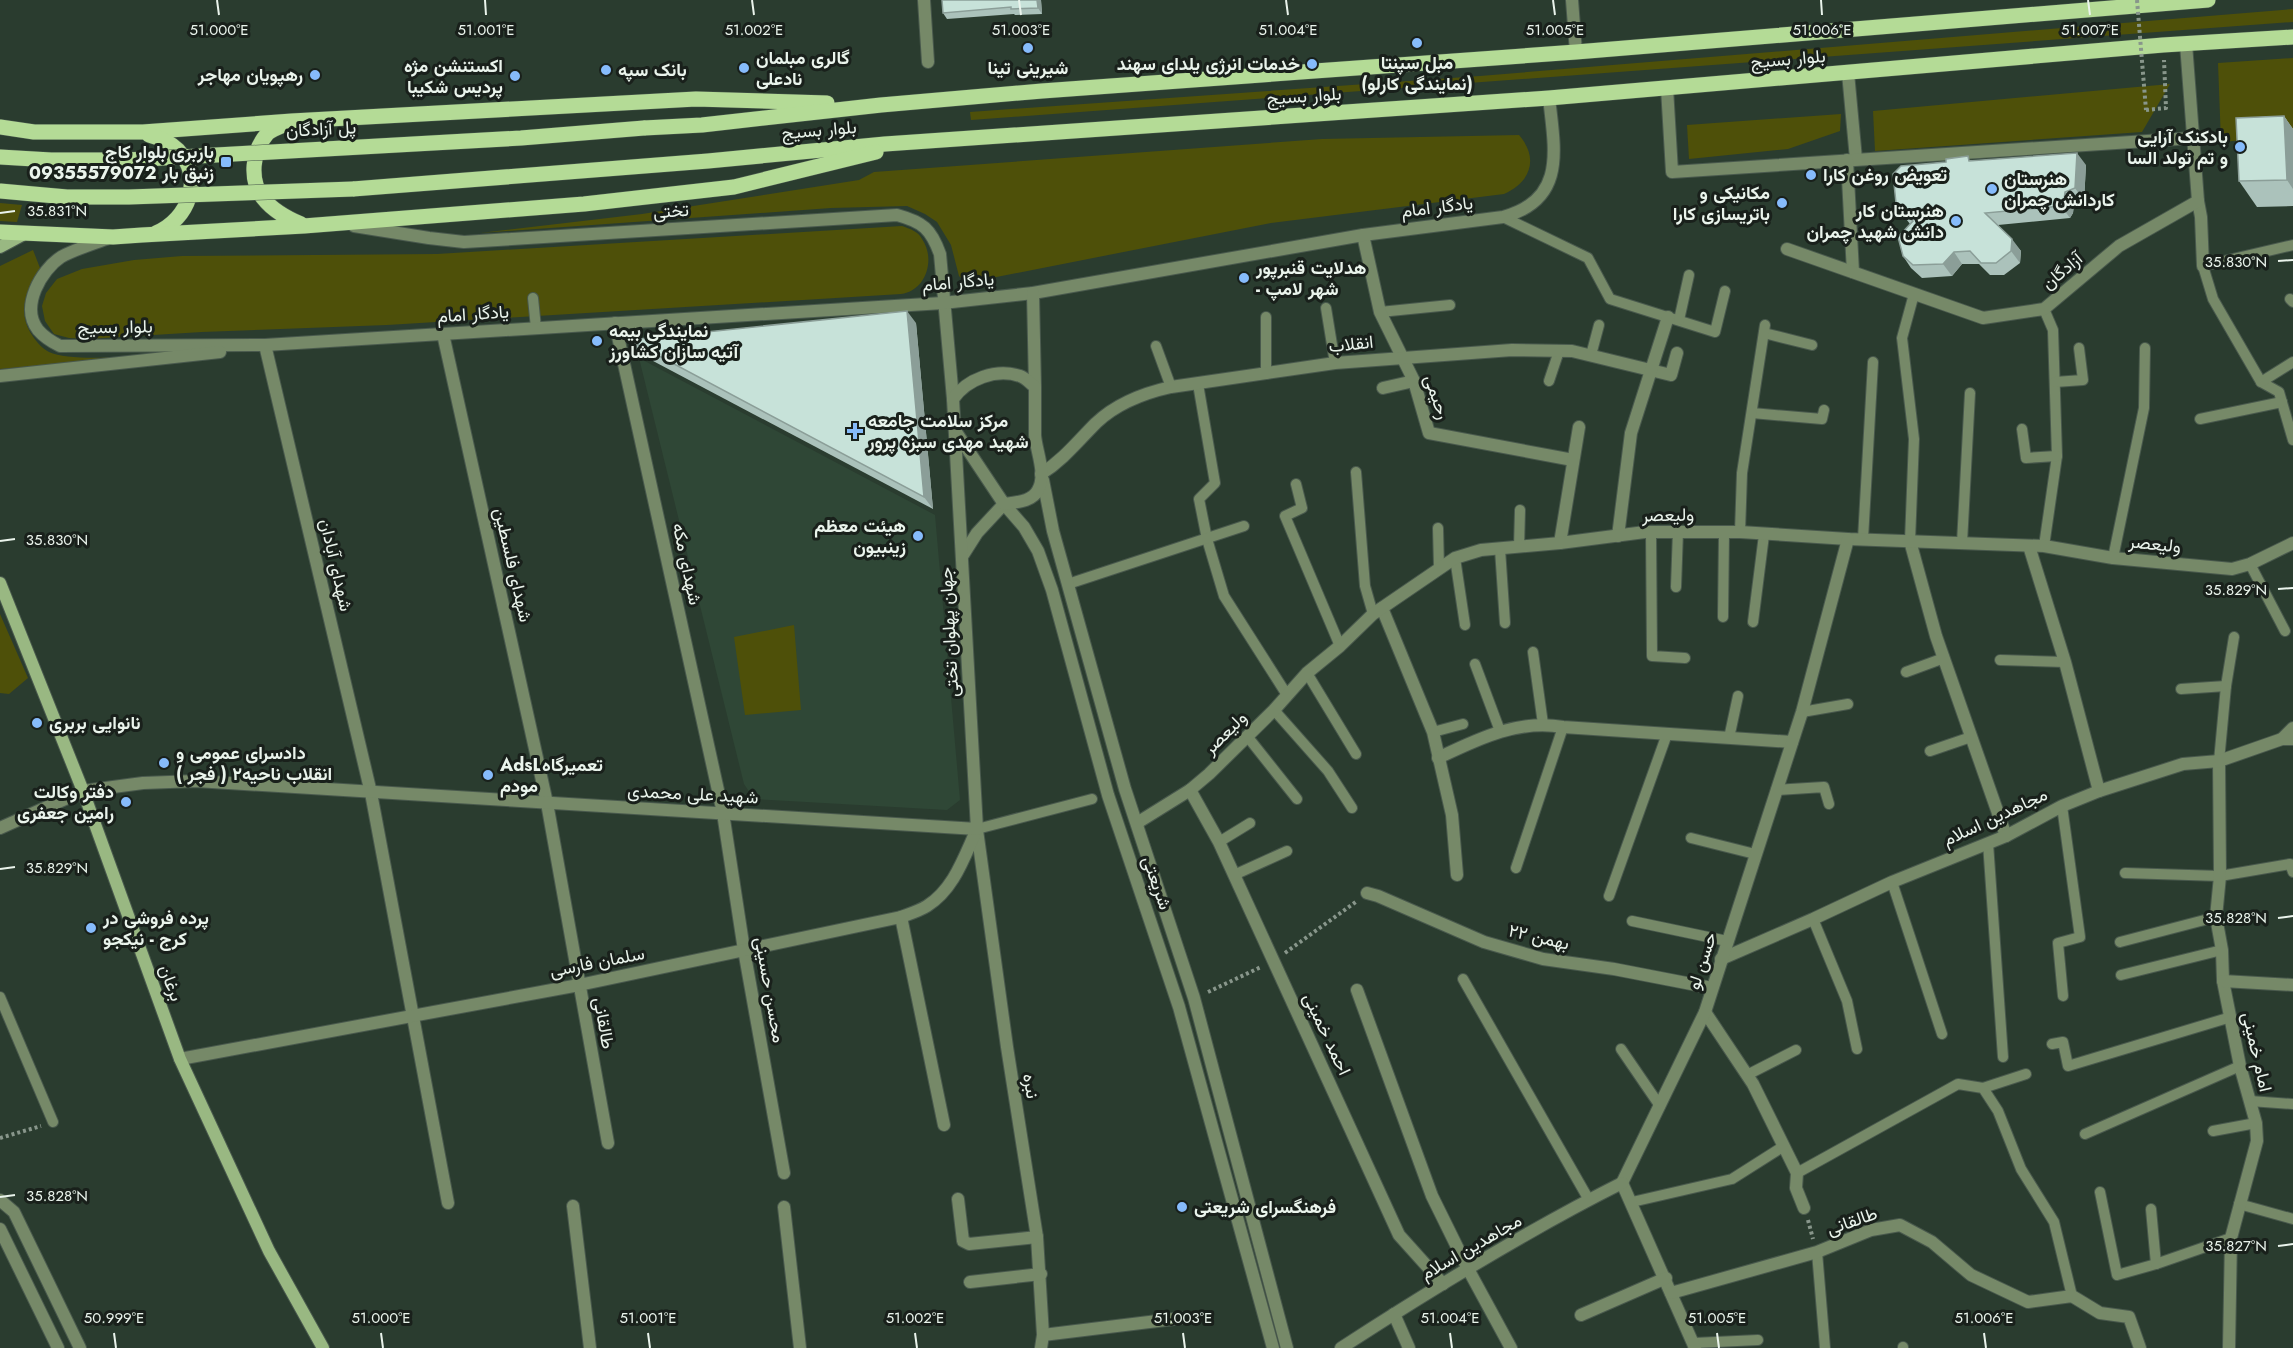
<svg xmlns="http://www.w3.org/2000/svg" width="2293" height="1348" viewBox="0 0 2293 1348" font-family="Jost,Vazirmatn,sans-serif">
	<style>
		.built { fill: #2f4736 }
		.green { fill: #4e5009 }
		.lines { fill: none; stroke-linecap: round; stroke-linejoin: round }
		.service-casing { stroke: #49594d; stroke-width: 12 }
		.minor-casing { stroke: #49594d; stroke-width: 14 }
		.tertiary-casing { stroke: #49594d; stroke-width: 14 }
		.secondary-casing { stroke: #49594d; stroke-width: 14 }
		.primary-casing { stroke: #49594d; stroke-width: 16 }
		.path { stroke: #88968b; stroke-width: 4; stroke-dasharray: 3 3; stroke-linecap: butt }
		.service { stroke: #768968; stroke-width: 10 }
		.minor { stroke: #768968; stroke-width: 12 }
		.tertiary { stroke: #768968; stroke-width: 12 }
		.secondary { stroke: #99b882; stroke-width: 12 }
		.primary { stroke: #b4db96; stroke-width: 15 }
		.primary-bridge-casing { stroke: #49594d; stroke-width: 16; stroke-linecap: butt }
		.path-bridge { stroke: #88968b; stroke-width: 4; stroke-dasharray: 3 3; stroke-linecap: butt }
		.primary-bridge { stroke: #b4db96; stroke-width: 15 }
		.wall { fill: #abc2bb }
		.shaded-wall { fill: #8b9e98 }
		.building { fill: #c7e2d9; stroke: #8b9e98; stroke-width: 1.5 }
		.ticks { fill: none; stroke: #eaf4ec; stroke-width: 2 }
		.poi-dot { fill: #86bbfb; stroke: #19201b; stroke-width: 2 }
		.labels { text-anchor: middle; stroke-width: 6; stroke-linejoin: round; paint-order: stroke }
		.poi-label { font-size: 18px; font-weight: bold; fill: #eaf4ec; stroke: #19201b; text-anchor: start }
		.street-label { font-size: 18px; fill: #eaf4ec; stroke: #19201b }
		.ticks-label { font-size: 15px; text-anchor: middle; fill: #eaf4ec; stroke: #19201b; stroke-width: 6; stroke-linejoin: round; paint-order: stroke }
	</style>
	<rect width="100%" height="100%" fill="#2a3c2f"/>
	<path class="built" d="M639,358L935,515L960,800L947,810L754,799L744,784Z"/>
	<g class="green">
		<path d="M2293,9V22L971,120L970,112L1480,76Z"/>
		<path d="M2293,58V136L2221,142L2218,63Z"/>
		<path d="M2170,84L2142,132L1875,151L1873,111Z"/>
		<path d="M1841,114L1840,131L1788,149L1689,159L1687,125Z"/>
		<path d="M1519,135C1539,158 1531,182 1504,194L1271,223L966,283L959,276L951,245L937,222L925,214L907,206L831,208L480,233L642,214L859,180L874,172L1322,139Z"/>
		<path d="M0,203L22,205L17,222L0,221Z"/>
		<path d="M902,226C910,229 918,231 922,239C936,259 926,291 901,294L387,325L202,332L88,339L69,338L54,334L45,321L42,306L46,293L57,279L82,269L134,260L182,256L437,254Z"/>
		<path d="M33,250L40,268C28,288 17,309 30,332C35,340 41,348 49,352C75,364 157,354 188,352L0,369V266Z"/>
		<path d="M0,614L28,678L9,694L0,693Z"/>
		<path d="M794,625L801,710L745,715L734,637Z"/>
	</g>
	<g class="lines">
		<g class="service-casing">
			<g id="service">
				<path d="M1503,217L1588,258L1610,299L1715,332L1725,291"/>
				<path d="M2293,245L2203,266L2213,299L2261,382L2279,392L2293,440"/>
				<path d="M533,298L536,328"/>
				<path d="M2290,299L2293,302"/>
				<path d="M1326,308L1335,363"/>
				<path d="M2044,309L2053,330L2057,456L2044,546"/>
				<path d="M1380,312L1450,305"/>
				<path d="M1266,317V374"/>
				<path d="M1679,320L1689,275"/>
				<path d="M1764,333L1812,345"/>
				<path d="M1156,346L1171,387"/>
				<path d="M1591,355L1599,325"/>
				<path d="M1549,381L1559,351"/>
				<path d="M2055,382L2083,380L2079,348"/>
				<path d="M2261,382L2293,362"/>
				<path d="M1198,384L1215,483L1199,499L1207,539L1224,596L1287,695"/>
				<path d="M1752,413L1822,419L1824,410"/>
				<path d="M2200,419L2282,402"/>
				<path d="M2022,429L2026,458L2057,456"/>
				<path d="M1356,472L1365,586L1373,614"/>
				<path d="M1296,484L1302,508L1285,516L1340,646"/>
				<path d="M1438,528L1439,568"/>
				<path d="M1651,532L1652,656L1685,658"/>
				<path d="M1740,532L1742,473L1765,325"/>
				<path d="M1863,539L1873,362"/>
				<path d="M1910,541L1914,439L1902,338L1914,294"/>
				<path d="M1962,543L1970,393"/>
				<path d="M1519,547L1520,510"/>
				<path d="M1500,549L1505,623"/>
				<path d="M1455,558L1465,625"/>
				<path d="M2113,558L2144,408L2145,348"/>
				<path d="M2250,564L2285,631"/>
				<path d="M1068,584L1244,526"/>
				<path d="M1676,587L1678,531"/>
				<path d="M1723,617L1724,533"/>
				<path d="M1753,622L1764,535"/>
				<path d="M1533,652L1543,724"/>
				<path d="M2000,660L2065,662"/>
				<path d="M1475,664L1500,731"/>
				<path d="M1906,672L1944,658"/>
				<path d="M1307,673L1356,754"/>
				<path d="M2181,689L2226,686"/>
				<path d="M1274,710L1328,771L1352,808"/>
				<path d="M1802,712L1848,704"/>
				<path d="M1433,732L1463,724"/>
				<path d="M1247,736L1297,799"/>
				<path d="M1729,738L1738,696"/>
				<path d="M1930,751L1971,737"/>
				<path d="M2219,761L2226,686L2234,637"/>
				<path d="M1776,790L1824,787L1829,804"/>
				<path d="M2062,806L2080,937L2058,943L2063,996"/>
				<path d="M977,829L1092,799"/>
				<path d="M1691,838L1755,854"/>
				<path d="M1219,842L1250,823"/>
				<path d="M1988,843L2003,1057"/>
				<path d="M1516,868L1563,727"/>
				<path d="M2125,873L2220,876L2290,864L2293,872"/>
				<path d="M1234,875L1287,851"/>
				<path d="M1892,882L1942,1034"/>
				<path d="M1609,896L1667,734"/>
				<path d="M1813,919L1847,1001L1857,1049"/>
				<path d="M1632,921L1727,941"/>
				<path d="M2120,942L2216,917"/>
				<path d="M2121,975L2222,950"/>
				<path d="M1463,979L1589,1200"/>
				<path d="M0,997L53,1122"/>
				<path d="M2052,1044L2063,1042L2068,1066L2231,1017"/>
				<path d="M1621,1049L1660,1106"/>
				<path d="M1747,1075L1796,1050"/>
				<path d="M1983,1088L2026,1074"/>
				<path d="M2250,1101L2293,1104"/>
				<path d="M2213,1131L2256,1123"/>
				<path d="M2085,1134L2240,1066"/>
				<path d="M1797,1173L1958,1084L1983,1088L1998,1111L2021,1169L2054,1222L2072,1296"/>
				<path d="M2100,1192L2117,1275L2156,1264L2231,1238"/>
				<path d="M1632,1202L1732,1179L1784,1146"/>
				<path d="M2239,1204L2293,1219"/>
				<path d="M2151,1209L2156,1264"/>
				<path d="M1817,1252L1825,1348"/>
				<path d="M1694,1343L1758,1340"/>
				<path d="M1903,1347V1348"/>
			</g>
		</g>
		<g class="minor-casing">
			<g id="minor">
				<path d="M924,0L928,62"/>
				<path d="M1848,73L1856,159"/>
				<path d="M1667,88L1672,172L2193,138"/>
				<path d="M1847,160L1853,272"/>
				<path d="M2198,201L2201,217L2203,266"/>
				<path d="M1363,235L1380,312L1414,381L1429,433L1573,460"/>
				<path d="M1787,249L1983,318L2044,309L2119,246L2198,201L2186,44"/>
				<path d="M615,323L723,813L744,950L784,1173"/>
				<path d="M443,334L547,803L608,1143"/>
				<path d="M265,345L371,793L448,1203"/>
				<path d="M1383,388L1414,381"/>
				<path d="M1041,474C1063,460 1078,441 1096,423C1116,404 1144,393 1171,387L1335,363L1512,350L1572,351L1671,375L1677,353"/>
				<path d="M1618,536L1631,433L1668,317"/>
				<path d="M1910,541L1936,636L2006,836"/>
				<path d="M1560,543L1579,427"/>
				<path d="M2029,546L2065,662L2099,791"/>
				<path d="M1382,608L1433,732L1452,815L1457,875"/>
				<path d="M2282,739L2293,728"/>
				<path d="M1438,758C1478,739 1518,719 1563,727L1792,742"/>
				<path d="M2219,761L2220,876L2216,917L2222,950L2223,981L2240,1066L2256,1123L2257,1141L2231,1238L2229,1348"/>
				<path d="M1190,790L1219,842L1399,1235L1443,1284"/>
				<path d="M1137,823L1190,790L1209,774L1274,710L1307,673L1340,646L1373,614L1455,558L1481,550L1560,543L1645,532H1740L1848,539L2044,546L2113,558L2232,569L2250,564L2293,543"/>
				<path d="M0,828L83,791"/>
				<path d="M977,830L1007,1047L1037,1237L1043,1335L1041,1348"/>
				<path d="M1367,893L1378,896L1484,942L1543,959L1614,969L1712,988"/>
				<path d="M901,917L944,1125"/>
				<path d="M1721,959L1813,919L1892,882L2006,836L2062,806L2099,791L2183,764L2219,761L2282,739H2293"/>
				<path d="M2223,981L2293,985"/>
				<path d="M1357,990L1432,1196L1468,1269L1511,1348"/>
				<path d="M1705,1012L1753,1084L1797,1173L1796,1188L1804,1208"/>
				<path d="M180,1059L579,985L901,917C909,914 919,911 927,906C954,889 964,857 977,829"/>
				<path d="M1622,1183L1705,1012L1802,712L1848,539"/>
				<path d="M1622,1183L1695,1348"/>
				<path d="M958,1199L963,1241L969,1244L1037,1237"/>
				<path d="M0,1200L14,1212L80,1348"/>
				<path d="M573,1206L590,1348"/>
				<path d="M784,1207L800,1348"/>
				<path d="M0,1229L58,1348"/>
				<path d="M970,1282L1041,1274"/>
				<path d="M1671,1293L1817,1252L1871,1230L1900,1225L1932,1242L1971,1275L2028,1302L2072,1296L2100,1313L2129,1317L2140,1348"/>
				<path d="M1394,1314L1409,1348"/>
				<path d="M1581,1315L1666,1278"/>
				<path d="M1043,1335L1182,1318"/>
				<path d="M1341,1348C1432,1289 1526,1231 1622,1183"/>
			</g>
		</g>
		<g class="tertiary-casing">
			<g id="tertiary">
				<path d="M1572,0L1576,52"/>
				<path d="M354,226L429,238L464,242L897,215C923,222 931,229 940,254L953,399"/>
				<path d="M109,238C93,244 75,249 61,257C41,270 20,307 38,330C44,337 52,342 60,346L265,345L943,303L1033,293L1363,235L1503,217C1566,200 1555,151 1549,98"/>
				<path d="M1033,293L1035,387"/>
				<path d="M0,376L220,352"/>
				<path d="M1043,480L1053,531L1125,789L1194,998L1287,1348"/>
				<path d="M963,555L977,533L1004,504L1024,527L1038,551L1052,590L1108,795L1179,1007L1273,1348"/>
				<path d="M83,791L143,783L196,781L977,829L953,399C967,379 996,368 1020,376C1026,378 1031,384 1035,387C1035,403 1035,419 1035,435C1036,451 1047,474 1038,490C1032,502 1016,502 1004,504L956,432"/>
			</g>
		</g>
		<g class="secondary-casing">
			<g id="secondary">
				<path d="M0,247L26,233"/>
				<path d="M0,583L83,791L180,1059L269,1251L323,1348"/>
			</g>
		</g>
		<g class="primary-casing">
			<g id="primary">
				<path d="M283,125C278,128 271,130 267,134C252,151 249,180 263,198C273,211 287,218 301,224"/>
				<path d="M0,127L34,132H143L292,121L696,99L827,103"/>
				<path d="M644,128L702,125L881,105L1042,91L1576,52L2208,0"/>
				<path d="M149,135C160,138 170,142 178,150C204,178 189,219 156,233"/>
				<path d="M0,157L51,160H127"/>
				<path d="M353,189L708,161L885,144L1549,98L2163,45L2293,37"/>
				<path d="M0,232L113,237L142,235L304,226L584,204L734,187L876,152"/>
			</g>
		</g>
		<g class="path">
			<path d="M2146,110L2166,108L2164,60"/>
			<path d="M1285,953L1357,901"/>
			<path d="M1208,992L1261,967"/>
			<path d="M0,1138L41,1126"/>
			<path d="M1808,1220L1813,1239"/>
		</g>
		<use href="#service" class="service"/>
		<use href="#minor" class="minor"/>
		<use href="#tertiary" class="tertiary"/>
		<use href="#secondary" class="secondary"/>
		<use href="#primary" class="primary"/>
		<g class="primary-bridge-casing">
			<g id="primary-bridge">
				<path d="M127,160L521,138L644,128"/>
				<path d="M0,191L67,197H129L353,189"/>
			</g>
		</g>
		<path class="path-bridge" d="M2137,0L2146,110"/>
		<use href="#primary-bridge" class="primary-bridge"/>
	</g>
	<g class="wall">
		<path d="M1041,0L1042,14L1015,15L1014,14L947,19L943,13Z"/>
		<path d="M2284,116L2293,129V206L2257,207L2239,181Z"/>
		<path d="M1972,160L2086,165L2084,201L2074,204L2073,213L2070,218L1998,225L2021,251L2020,263L2004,275H1990L1979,264H1962L1952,276L1922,278L1911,268L1903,256L1910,224L1900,211V209L1896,203L1946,162Z"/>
		<path d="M916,323L933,509L638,353L629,340Z"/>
	</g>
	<g class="shaded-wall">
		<path d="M1037,0H1041L1042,14L1038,8Z"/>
		<path d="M2284,116L2293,129V189L2287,180Z"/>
		<path d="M2077,153L2086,165L2084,201L2075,188Z"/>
		<path d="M2065,192L2074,204L2073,213L2070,218L2061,206Z"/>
		<path d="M2012,239L2021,251L2020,263L2011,251Z"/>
		<path d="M1954,252L1962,264L1952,276L1943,264Z"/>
		<path d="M907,311L916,323L933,509L924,497Z"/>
	</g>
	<g class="building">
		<path d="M942,0H1037L1038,8L1011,9V7L943,13Z"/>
		<path d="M2284,116L2287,180L2239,181L2236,118Z"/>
		<path d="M2077,153L2075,188L2065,192L2064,201L2061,206L1985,213L2012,239L2011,251L1996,263H1981L1970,251L1954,252L1943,264L1913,265L1903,256L1898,237L1913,221L1900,211L1899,204L1896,203L1893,174L1901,166L1946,162V159L1968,156L1969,161Z"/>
		<path d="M907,311L924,497L629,340Z"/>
	</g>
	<path class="ticks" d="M217,0L219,15M485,0L486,15M752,0L754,15M1019,0L1021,15M1286,0L1288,15M1553,0L1555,15M1821,0L1822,15M2088,0L2090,15M0,213L15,211M2278,261L2293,260M0,541L15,539M2278,589L2293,588M0,869L15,867M2278,918L2293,916M0,1197L15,1195M2278,1246L2293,1244M114,1333L116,1348M381,1333L383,1348M648,1333L650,1348M915,1333L917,1348M1183,1333L1185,1348M1450,1333L1452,1348M1717,1333L1719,1348M1984,1333L1986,1348"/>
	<g class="poi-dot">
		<circle cx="1417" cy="43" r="6"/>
		<circle cx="1028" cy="48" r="6"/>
		<circle cx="1312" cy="64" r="6"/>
		<circle cx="744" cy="68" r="6"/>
		<circle cx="606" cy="70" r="6"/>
		<circle cx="315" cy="75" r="6"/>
		<circle cx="515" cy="76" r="6"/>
		<circle cx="2240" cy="147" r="6"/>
		<rect x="220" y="156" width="12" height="12" rx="3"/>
		<circle cx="1811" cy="175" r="6"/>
		<circle cx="1992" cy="189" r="6"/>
		<circle cx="1782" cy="203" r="6"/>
		<circle cx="1956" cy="221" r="6"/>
		<circle cx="1244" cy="278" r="6"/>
		<circle cx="597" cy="341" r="6"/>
		<path d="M852 422h6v6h6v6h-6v6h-6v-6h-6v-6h6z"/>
		<circle cx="918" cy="536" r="6"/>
		<circle cx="37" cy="723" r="6"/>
		<circle cx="164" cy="763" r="6"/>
		<circle cx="488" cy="775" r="6"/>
		<circle cx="126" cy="802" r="6"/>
		<circle cx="91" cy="928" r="6"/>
		<circle cx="1182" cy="1207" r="6"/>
	</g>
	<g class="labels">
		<g class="poi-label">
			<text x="756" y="64">گالری مبلمان<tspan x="756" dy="21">نادعلی</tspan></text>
			<text x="1417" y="69" text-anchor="middle">مبل سپنتا<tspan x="1417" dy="21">(نمایندگی کارلو)</tspan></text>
			<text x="1300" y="70" text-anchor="end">خدمات انرژی یلدای سهند</text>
			<text x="503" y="72" text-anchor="end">اکستنشن مژه<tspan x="503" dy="21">پردیس شکیبا</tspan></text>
			<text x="1028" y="74" text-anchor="middle">شیرینی تینا</text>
			<text x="618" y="76">بانک سپه</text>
			<text x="303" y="81" text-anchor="end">رهپویان مهاجر</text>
			<text x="2228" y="143" text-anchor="end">بادکنک آرایی<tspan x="2228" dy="21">و تم تولد السا</tspan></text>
			<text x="214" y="158" text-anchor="end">باربری بلوار کاج<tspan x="214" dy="21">زنبق بار 09355579072</tspan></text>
			<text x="1823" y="181">تعویض روغن کارا</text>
			<text x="2004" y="185">هنرستان<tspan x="2004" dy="21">کاردانش چمران</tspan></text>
			<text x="1770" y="199" text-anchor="end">مکانیکی و<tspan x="1770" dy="21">باتریسازی کارا</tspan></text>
			<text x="1944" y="217" text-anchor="end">هنرستان کار<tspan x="1944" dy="21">دانش شهید چمران</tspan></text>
			<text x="1256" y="274">هدلایت قنبرپور<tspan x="1256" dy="21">- شهر لامپ</tspan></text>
			<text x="609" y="337">نمایندگی بیمه<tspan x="609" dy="21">آتیه سازان کشاورز</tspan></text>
			<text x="868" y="427">مرکز سلامت جامعه<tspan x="868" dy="21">شهید مهدی سبزه پرور</tspan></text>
			<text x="906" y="532" text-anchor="end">هیئت معظم<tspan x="906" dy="21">زینبیون</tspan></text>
			<text x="49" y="729">نانوایی بربری</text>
			<text x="176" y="759">دادسرای عمومی و<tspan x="176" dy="21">انقلاب ناحیه۲ ( فجر )</tspan></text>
			<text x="500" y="771">AdsLتعمیرگاه<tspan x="500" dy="21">مودم</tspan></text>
			<text x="114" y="798" text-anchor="end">دفتر وکالت<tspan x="114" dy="21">رامین جعفری</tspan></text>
			<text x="103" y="924">پرده فروشی در<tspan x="103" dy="21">کرج - نیکجو</tspan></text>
			<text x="1194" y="1213">فرهنگسرای شریعتی</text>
		</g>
		<g class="street-label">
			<text transform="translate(1788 59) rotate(-5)" y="6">بلوار بسیج</text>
			<text transform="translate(1304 96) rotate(-4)" y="6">بلوار بسیج</text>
			<text transform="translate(321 129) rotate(-3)" y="6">پل آزادگان</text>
			<text transform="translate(819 130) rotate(-5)" y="6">بلوار بسیج</text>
			<text transform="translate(1437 207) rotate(-7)" y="6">یادگار امام</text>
			<text transform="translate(671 211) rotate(-4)" y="6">تختی</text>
			<text transform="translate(2062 271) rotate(-40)" y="6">آزادگان</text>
			<text transform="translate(958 282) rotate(-5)" y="6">یادگار امام</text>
			<text transform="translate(473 314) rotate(-4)" y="6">یادگار امام</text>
			<text transform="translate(115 327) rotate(-1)" y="6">بلوار بسیج</text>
			<text transform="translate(1351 344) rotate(-6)" y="6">انقلاب</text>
			<text transform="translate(1437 397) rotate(72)" y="6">رحیمی</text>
			<text transform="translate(1668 515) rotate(-1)" y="6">ولیعصر</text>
			<text transform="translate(2155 544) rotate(6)" y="6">ولیعصر</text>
			<text transform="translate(687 564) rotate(78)" y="6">شهدای مکه</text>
			<text transform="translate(336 565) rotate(77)" y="6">شهدای آبادان</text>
			<text transform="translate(513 565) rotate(77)" y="6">شهدای فلسطین</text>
			<text transform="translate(949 632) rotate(-93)" y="6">جهان پهلوان تختی</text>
			<text transform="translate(1225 733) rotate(-45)" y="6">ولیعصر</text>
			<text transform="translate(693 794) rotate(3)" y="6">شهید علی محمدی</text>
			<text transform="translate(1995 817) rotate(-25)" y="6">مجاهدین اسلام</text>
			<text transform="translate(1157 883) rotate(71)" y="6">شریعتی</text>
			<text transform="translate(1539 937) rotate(13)" y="6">۲۲ بهمن</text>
			<text transform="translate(1702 961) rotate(-72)" y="6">حسن لو</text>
			<text transform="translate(597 962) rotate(-11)" y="6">سلمان فارسی</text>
			<text transform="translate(171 983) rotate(70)" y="6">برغان</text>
			<text transform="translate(770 990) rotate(80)" y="6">محسن حسینی</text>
			<text transform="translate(604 1023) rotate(80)" y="6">طالقانی</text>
			<text transform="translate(1327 1034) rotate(65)" y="6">احمد خمینی</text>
			<text transform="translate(2257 1052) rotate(77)" y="6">امام خمینی</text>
			<text transform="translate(1031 1086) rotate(81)" y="6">نبره</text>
			<text transform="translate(1852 1221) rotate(-19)" y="6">طالقانی</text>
			<text transform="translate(1471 1247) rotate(-30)" y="6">مجاهدین اسلام</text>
		</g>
	</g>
	<g class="ticks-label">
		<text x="219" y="35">51.000°E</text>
		<text x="486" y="35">51.001°E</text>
		<text x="754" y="35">51.002°E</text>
		<text x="1021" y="35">51.003°E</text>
		<text x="1288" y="35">51.004°E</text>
		<text x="1555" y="35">51.005°E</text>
		<text x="1822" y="35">51.006°E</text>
		<text x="2090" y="35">51.007°E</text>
		<text x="57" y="216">35.831°N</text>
		<text x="2236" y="267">35.830°N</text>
		<text x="57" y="545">35.830°N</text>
		<text x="2236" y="595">35.829°N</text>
		<text x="57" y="873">35.829°N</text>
		<text x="2236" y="923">35.828°N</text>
		<text x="57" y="1201">35.828°N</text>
		<text x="2236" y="1251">35.827°N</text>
		<text x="114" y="1323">50.999°E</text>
		<text x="381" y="1323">51.000°E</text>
		<text x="648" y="1323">51.001°E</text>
		<text x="915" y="1323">51.002°E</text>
		<text x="1183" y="1323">51.003°E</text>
		<text x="1450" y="1323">51.004°E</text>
		<text x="1717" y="1323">51.005°E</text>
		<text x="1984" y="1323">51.006°E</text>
	</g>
</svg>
